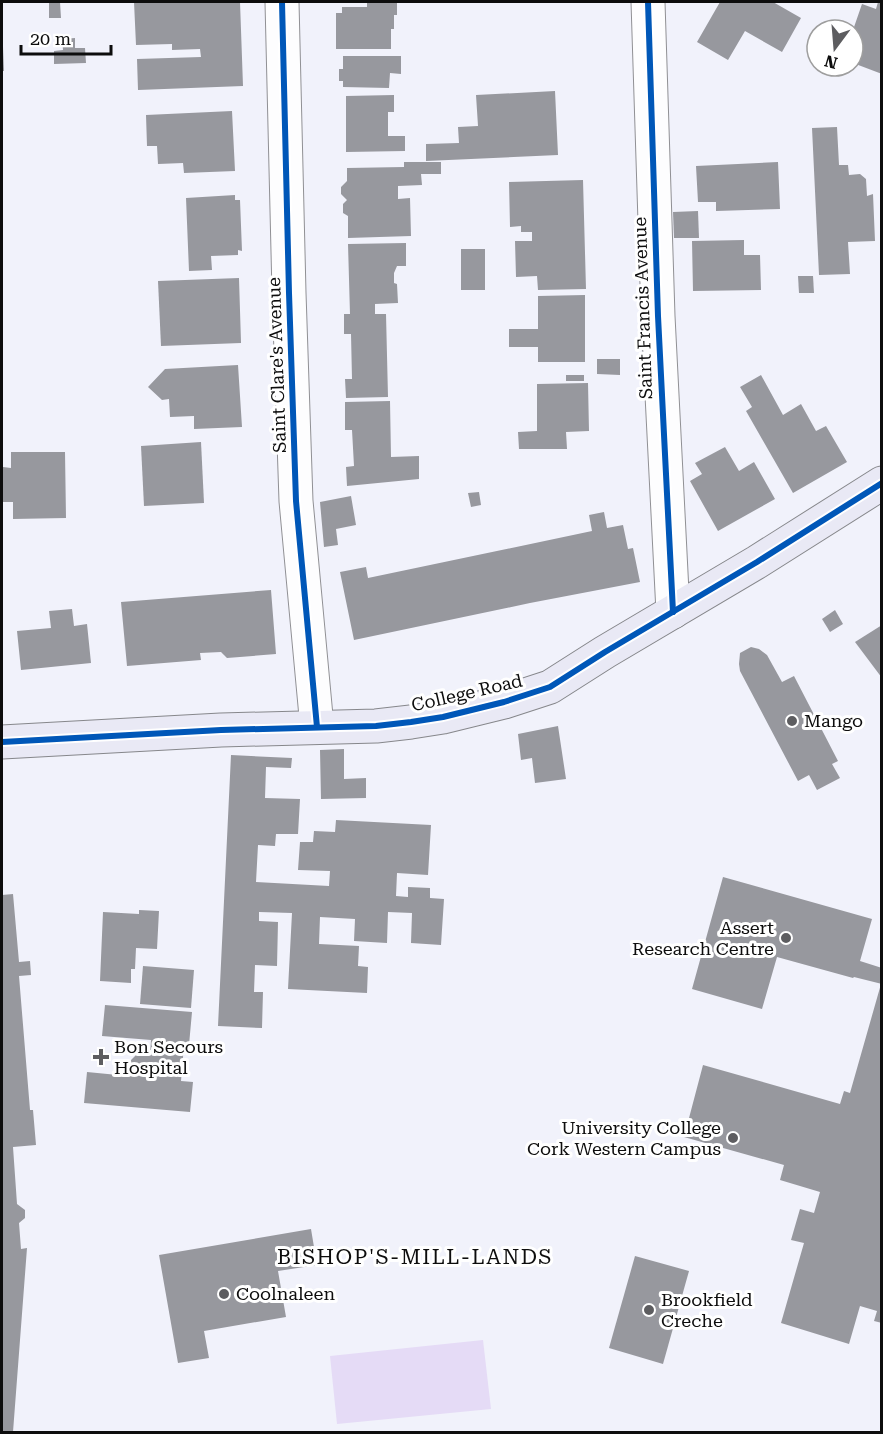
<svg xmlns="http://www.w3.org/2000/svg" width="883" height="1434" viewBox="0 0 883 1434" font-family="'Roboto Serif',serif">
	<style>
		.pitch { fill: #e5dbf6 }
		.building { fill: #97989e }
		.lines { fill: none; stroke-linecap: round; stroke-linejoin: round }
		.street-casing { stroke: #909094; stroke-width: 35 }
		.secondary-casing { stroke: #86878b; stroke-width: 35 }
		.street { stroke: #fdfdfe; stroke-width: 33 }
		.secondary { stroke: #e9e9f5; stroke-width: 33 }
		.cycleway-casing { stroke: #fff; stroke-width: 10 }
		.cycleway { stroke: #0057b8; stroke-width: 6 }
		.poi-dot { fill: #5d5d60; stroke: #fff; stroke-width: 2 }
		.labels { text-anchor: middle; stroke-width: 6; stroke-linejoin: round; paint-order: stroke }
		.street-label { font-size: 18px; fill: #0d0d0d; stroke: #fff }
		.poi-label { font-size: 18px; fill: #0d0d0d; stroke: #fff; text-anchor: start }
		.quarter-label { font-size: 21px; letter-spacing: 1.5px; fill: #0d0d0d; stroke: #fff }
	</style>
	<rect width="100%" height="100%" fill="#f1f2fb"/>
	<path class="pitch" d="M483,1340L491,1409L337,1424L330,1356Z"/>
	<g class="building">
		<path d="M49,2H60L61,18H49Z"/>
		<path d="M134,2H240L243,86L138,90L137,59L201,57L200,49L172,50V44L136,45Z"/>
		<path d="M367,2H397V15H394V29H391V49H336V13H342V7H367Z"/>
		<path d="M720,2H773L801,18L782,52L745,31L728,60L697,42Z"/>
		<path d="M878,2H882V74L853,63V30L862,4L876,9Z"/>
		<path d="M75,38V48H85L86,63L54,64V51L63,50L62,39Z"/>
		<path d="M2,47H3L4,71H2Z"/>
		<path d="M343,56H401V74L390,73L389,88L343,87V81H339V69H343Z"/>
		<path d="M555,91L558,155L426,161V144L459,143L458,127L478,126L476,95Z"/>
		<path d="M394,95V112H388V136H405V151L346,152V96Z"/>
		<path d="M232,111L235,171L184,173L183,163L158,164L157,146H147L146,115Z"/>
		<path d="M837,127L839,165H848L849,175L860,174L866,179L867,196L873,194L875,241L848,242L850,274L819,275L812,128Z"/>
		<path d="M404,162H441V174H421L422,185L398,186V199L410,198L411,236L348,238V216L343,213V204L347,200L341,194V187L347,181V168L404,167Z"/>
		<path d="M778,162L780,209L716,211V202H698L696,166Z"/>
		<path d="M583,180L586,289L538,290L537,276L516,277L515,241H532V232H521V226L510,227L509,182Z"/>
		<path d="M235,195V200H240L242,251L238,250V255L211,256L212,270L189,271L186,198Z"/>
		<path d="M698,211L699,238H674L673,212Z"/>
		<path d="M744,240V255H760L761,290L693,291L692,241Z"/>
		<path d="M406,243V266H397L394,273V283L397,284L398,303L375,304V314H386L388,397L346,398L345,379H352L351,334H344V314H350L348,244Z"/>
		<rect x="461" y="249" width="24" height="41"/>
		<path d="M798,276H813L814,293H799Z"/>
		<path d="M239,278L241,343L161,346L158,281Z"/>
		<path d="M585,295V362H538V347H509V329H538V296Z"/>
		<path d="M597,359H620V375L597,374Z"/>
		<path d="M238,365L242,427L194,429V416L170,417L169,399L162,400L148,387L165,369Z"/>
		<rect x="566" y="375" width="18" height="6"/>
		<path d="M761,375L783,415L801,404L816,431L826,426L847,462L793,493L746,411L752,407L740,387Z"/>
		<path d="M588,383L589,431L566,432L567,449H519L518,432L537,431V384Z"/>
		<path d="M390,401L391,457L419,456V479L347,486L346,467L354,466L352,430H345V402Z"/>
		<path d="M201,442L204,503L144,506L141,446Z"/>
		<path d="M725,447L739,471L754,462L775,499L718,531L690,481L702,474L695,463Z"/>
		<path d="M11,452H65L66,518L13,519V502H3V467L11,468Z"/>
		<path d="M479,492L481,505L471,507L468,493Z"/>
		<path d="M351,496L356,525L336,529L338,545L324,547L320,502Z"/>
		<path d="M604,512L607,528L623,525L628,549L633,548L640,582L530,603L354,640L340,572L366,567L368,578L592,531L589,515Z"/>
		<path d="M271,590L276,654L227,658L221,652L200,653L201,660L127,666L121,602Z"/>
		<path d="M72,609L74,626L87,624L91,663L21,670L17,631L51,628L49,611Z"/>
		<path d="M835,610L843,624L830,632L822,619Z"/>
		<path d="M882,625V678L855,642Z"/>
		<path d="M751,647L759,649L767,655L782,682L794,676L838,761L832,764L840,778L817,790L809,775L798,781L740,671L739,664L740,653Z"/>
		<path d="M558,726L566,779L535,783L532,758L521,760L518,734Z"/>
		<path d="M344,749V779L366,778V798L321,799L320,750Z"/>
		<path d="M231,755L292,758L291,768L266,767L265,798L300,799L298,834H276L275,846L258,845L256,882L329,886L330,871L298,870L300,842H313L314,831L335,832L336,820L431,825L428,875L397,873L396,896L408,897V887L430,888V898L444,899L441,945L411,943L412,913L388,912L387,943L354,941L355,919L320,917L319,944L359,946L358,966L368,967L367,993L288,989L292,913L259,912V921L278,922L277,966L255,965L254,992H263L262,1028L218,1026Z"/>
		<path d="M723,877L872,919L860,961L882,968V984L854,977L853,978L777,957L762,1009L692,989Z"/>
		<path d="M13,894L19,962L30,961L31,975L19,976L30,1110H33L36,1145L13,1147L17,1204L25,1210V1218L19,1223L21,1249L27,1248L13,1432H2V895Z"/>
		<path d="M139,910L159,911L157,949L136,948L135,969H131V983L100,981L103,912L139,914Z"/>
		<path d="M143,966L194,970L191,1008L140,1004Z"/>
		<path d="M881,984L882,1323L874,1321L877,1311L860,1306L849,1344L781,1323L804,1243L791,1240L800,1209L814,1213L820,1192L780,1180L784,1165L684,1137L703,1065L840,1104L844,1091L850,1093Z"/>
		<path d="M105,1005L192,1012L189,1045H184L181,1081L193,1082L190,1112L84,1103L87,1072L128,1076L130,1061L136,1055H150L151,1040L102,1036Z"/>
		<path d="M311,1229L317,1265L278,1271L286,1317L204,1331L209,1358L178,1363L159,1255Z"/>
		<path d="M635,1256L689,1271L663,1364L609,1348Z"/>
	</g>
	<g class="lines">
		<g class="street-casing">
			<g id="street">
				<path d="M282,2L289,293L296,501L317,727"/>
				<path d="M648,2L658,316L673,612"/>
			</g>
		</g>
		<g class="secondary-casing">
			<path id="secondary" d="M2,742L221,730L376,726L411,722L443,717L504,702L550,687L605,652L757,562L882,483"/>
		</g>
		<use href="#street" class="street"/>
		<use href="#secondary" class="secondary"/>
		<g class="cycleway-casing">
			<g id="cycleway">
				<path d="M282,2L289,293L296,501L317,727"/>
				<path d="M648,2L658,316L673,612"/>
				<path d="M2,742L221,730L376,726L411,722L443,717L504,702L550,687L605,652L757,562L882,483"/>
			</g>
		</g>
		<use href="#cycleway" class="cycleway"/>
	</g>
	<g class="poi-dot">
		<circle cx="792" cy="721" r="6"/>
		<circle cx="786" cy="938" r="6"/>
		<path d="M98 1048h6v6h6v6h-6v6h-6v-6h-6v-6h6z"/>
		<circle cx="733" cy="1138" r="6"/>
		<circle cx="224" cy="1294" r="6"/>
		<circle cx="649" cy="1310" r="6"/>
	</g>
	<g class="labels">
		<g class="street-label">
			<text transform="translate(643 308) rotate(-92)" y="6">Saint Francis Avenue</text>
			<text transform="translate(277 365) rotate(-92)" y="6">Saint Clare's Avenue</text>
			<text transform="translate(467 693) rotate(-13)" y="6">College Road</text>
		</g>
		<g class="poi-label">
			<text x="804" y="727">Mango</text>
			<text x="774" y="934" text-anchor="end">Assert<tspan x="774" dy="21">Research Centre</tspan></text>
			<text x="114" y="1053">Bon Secours<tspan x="114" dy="21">Hospital</tspan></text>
			<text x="721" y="1134" text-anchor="end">University College<tspan x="721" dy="21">Cork Western Campus</tspan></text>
			<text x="236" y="1300">Coolnaleen</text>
			<text x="661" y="1306">Brookfield<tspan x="661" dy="21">Creche</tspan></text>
		</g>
		<g class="quarter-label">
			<text x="415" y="1264">BISHOP'S-MILL-LANDS</text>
		</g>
	</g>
	<rect width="883" height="1434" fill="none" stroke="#0d0d0d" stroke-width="6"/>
	<g transform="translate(835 48) rotate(196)"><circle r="28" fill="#ffffff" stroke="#9e9e9e" stroke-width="1.5"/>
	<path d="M0-4.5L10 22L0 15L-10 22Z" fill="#5d5d60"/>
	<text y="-9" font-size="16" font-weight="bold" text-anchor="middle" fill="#0d0d0d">N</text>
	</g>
	<path d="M21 45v9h90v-9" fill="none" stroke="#0d0d0d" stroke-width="3"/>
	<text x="30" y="45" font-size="18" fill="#0d0d0d" stroke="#ffffff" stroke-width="4.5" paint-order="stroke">20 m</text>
</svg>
